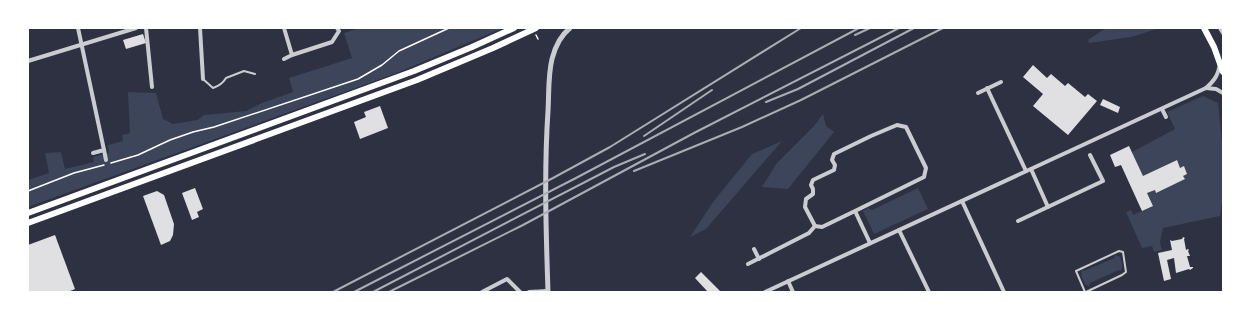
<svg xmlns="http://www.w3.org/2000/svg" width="1251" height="320" viewBox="0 0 1251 320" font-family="Barlow,sans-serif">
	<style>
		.green { fill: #3c4559 }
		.building { fill: #e0e0e3 }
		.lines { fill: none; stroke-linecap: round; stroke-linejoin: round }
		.path { stroke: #fff; stroke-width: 1.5 }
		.service { stroke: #caccd0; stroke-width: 2 }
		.minor { stroke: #caccd0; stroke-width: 4 }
		.tertiary { stroke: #caccd0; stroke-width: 5 }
		.primary { stroke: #fff; stroke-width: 6 }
		.rail { stroke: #abadb3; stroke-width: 2 }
	</style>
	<rect width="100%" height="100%" fill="#2d3142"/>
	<g class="green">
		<path d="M360,28H503L394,74L28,207V180L49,173L45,153L61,152L65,169L94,162L93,157L109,153L108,145L123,141L122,135L130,133L128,92L156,93L163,119L173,124L197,120L204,115L246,111L262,103L293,92L289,78L352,58L344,33Z"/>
		<path d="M1106,28H1160L1131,37L1089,43L1088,40Z"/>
		<path d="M1203,96L1218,103C1222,140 1227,179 1220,216L1163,228L1160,242L1162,250L1154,252L1152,246L1142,248L1126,212L1131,210L1133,215L1153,206L1147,193L1155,190L1156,192L1184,179L1183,176L1187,174L1184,166L1180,168L1176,160L1143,176L1132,152L1175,129L1167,112Z"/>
		<path d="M823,114L826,126L834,132L788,189L762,187L777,163L814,126Z"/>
		<path d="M782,141L706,229L690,237L713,202L752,154Z"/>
		<path d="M918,188L928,209L874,234L863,211L868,208L872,210Z"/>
		<path d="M1115,255L1120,257C1122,262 1123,266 1121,271L1119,270L1090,283L1089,286L1086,285C1083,280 1080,276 1082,270L1084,271L1114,258Z"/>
	</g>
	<g class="building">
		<path d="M143,34L146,43L126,49L123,40Z"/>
		<path d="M1033,65L1047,78L1051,74L1065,86L1068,83L1085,97L1088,94L1097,101L1068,135L1033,106L1043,94L1023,77Z"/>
		<path d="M1103,99L1120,107L1118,113L1100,105Z"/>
		<path d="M380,106L388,128L360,139L354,122L366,117L364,112Z"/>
		<path d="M1129,146L1143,176L1177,160L1180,168L1184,166L1187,174L1183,176L1185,179L1156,193L1155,190L1147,193L1153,206L1142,211L1121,165L1115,167L1110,155Z"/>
		<path d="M195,188L203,209L197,212L199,217L192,220L182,193Z"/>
		<path d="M157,191L164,195L174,224L173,235L170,241L161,245L143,196Z"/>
		<path d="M55,235L75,289L68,292H28V245Z"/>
		<path d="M1183,237L1185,238L1184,239L1186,250L1188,249L1189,250L1188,251L1190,256H1187L1190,267H1193V268L1190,270L1189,269L1176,273L1174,258L1167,260L1171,279L1164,281L1158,253L1172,250L1170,240L1172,241L1182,239Z"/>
		<path d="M701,272L721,292H706L707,291L695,278Z"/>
	</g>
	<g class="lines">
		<g class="path">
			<path d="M536,35L538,39"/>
			<path d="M111,163L138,155L170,140L193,132L214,127L358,79L382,65L399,51L449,28"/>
			<path d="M28,191L74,173L104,165"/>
		</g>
		<g class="service">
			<path d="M203,79L213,88C219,86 223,83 226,78L244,71L255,74"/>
			<path d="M1085,292L1076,271L1119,251L1123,252L1126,272L1122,275L1086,292"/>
		</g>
		<g class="minor">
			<path d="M78,28L104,150L93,153"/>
			<path d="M146,28L152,87"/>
			<path d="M200,28L203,79"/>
			<path d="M284,28L292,55L332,42L339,31L337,28"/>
			<path d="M1220,28L1223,33"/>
			<path d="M284,59L292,55"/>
			<path d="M28,61L136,28"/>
			<path d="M987,88L1026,171"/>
			<path d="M1206,88L1216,89L1223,93"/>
			<path d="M978,93L1001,82"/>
			<path d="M1162,109L1166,117"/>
			<path d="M104,150L106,160"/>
			<path d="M1031,169L1048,207"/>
			<path d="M962,201L1004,292"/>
			<path d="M855,211L822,227L815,226L805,207L806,199L813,194V189L811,185L813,180L834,170L835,165L832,160L834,154L871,136L897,125L906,127L926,168L924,177L855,211L870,243"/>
			<path d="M1018,221L1103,181L1090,155"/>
			<path d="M899,230L929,292"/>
			<path d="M754,249L759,259"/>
			<path d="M748,264L809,233L815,226"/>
			<path d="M788,281L793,292"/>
			<path d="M482,292L507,279L520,292"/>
			<path d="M529,292L548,291"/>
			<path d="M765,292L1206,88C1215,80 1218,75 1220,64"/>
		</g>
		<path class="tertiary" d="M548,292C546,232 544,171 548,111C549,94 548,75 552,59C555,47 560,36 570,28"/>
		<g class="primary">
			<path d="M1204,28L1214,47L1223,72"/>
			<path d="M28,213L414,71L472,47L514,28"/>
			<path d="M28,223L417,80L493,48L536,28"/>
		</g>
		<g class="rail">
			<path d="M855,35L870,28"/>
			<path d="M766,102L798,89L914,28"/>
			<path d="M644,136L712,90"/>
			<path d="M634,171L742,127L801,100L943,28"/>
			<path d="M333,292L553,178L610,147L801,28"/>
			<path d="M354,292L576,178L859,28"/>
			<path d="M373,292L614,167L645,154"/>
			<path d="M389,292L523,225L694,133L899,28"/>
		</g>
	</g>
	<rect width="1251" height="320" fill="none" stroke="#ffffff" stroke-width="58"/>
</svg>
